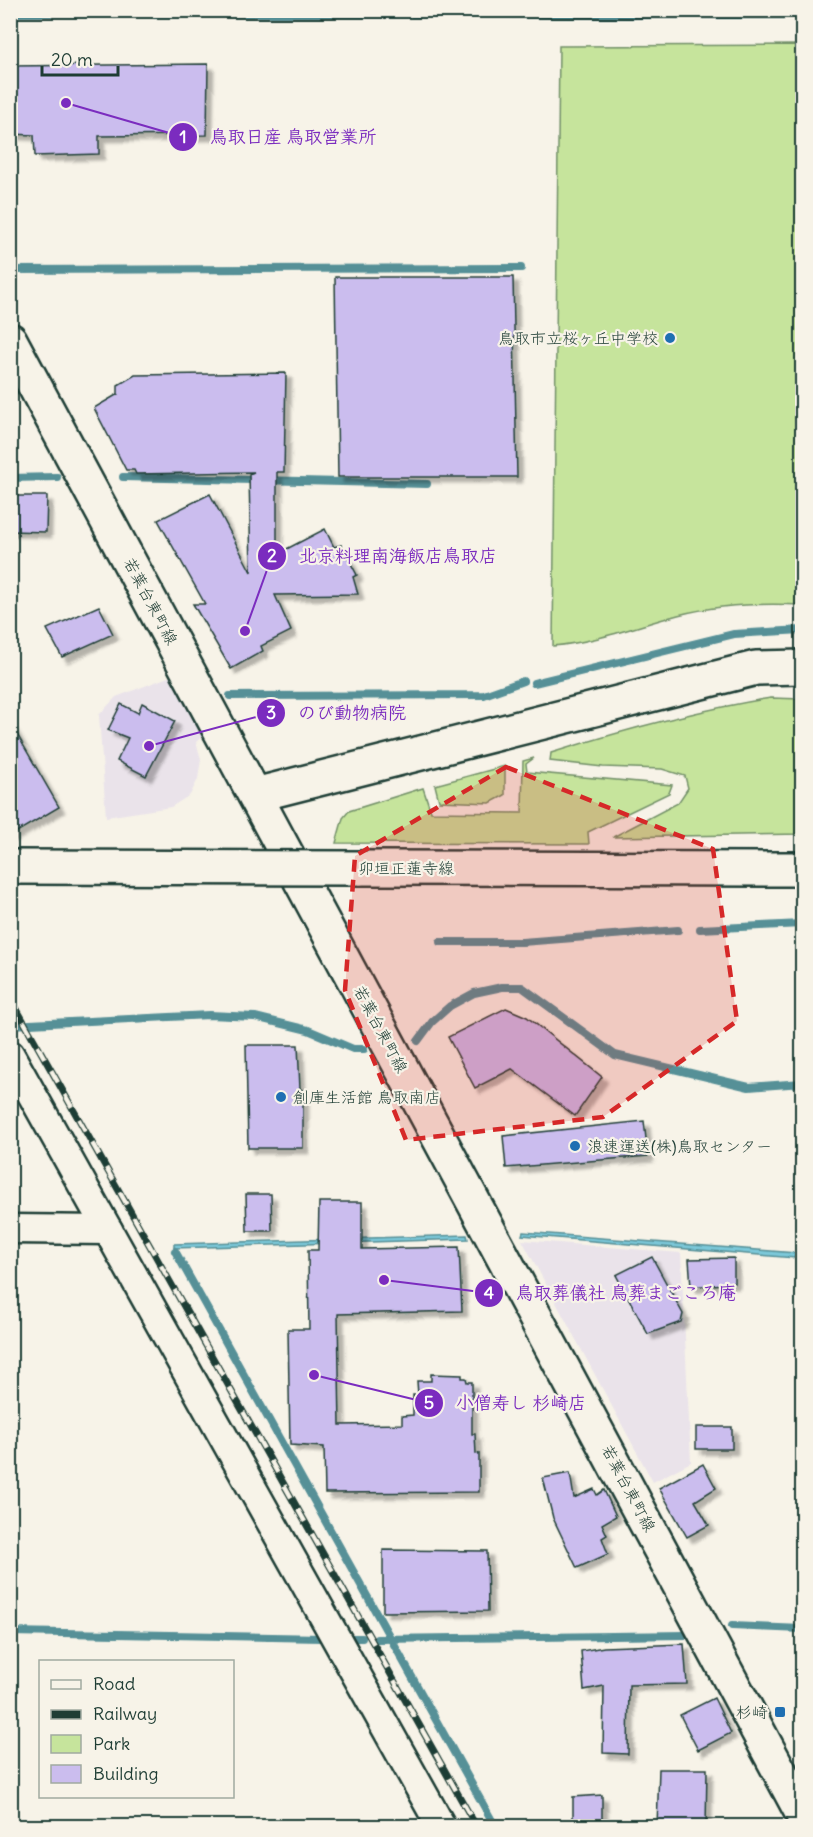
<svg xmlns="http://www.w3.org/2000/svg" width="813" height="1837" viewBox="0 0 813 1837" font-family="Delius,'Klee One',sans-serif">
	<style>
		.built { fill: #eae3ea }
		.green { fill: #c6e49c; stroke: #729068; stroke-width: 1.5 }
		.water { fill: #7bc8d9; stroke: #569097; stroke-width: 1.5 }
		.lines { fill: none; stroke-linecap: round; stroke-linejoin: round }
		.stream { stroke: #569097; stroke-width: 8 }
		.building { fill: #cbbdee; stroke: #1f3d34; stroke-width: 1.5; filter: url(#shadow) }
		.street-casing { stroke: #1f3d34; stroke-width: 33 }
		.secondary-casing { stroke: #1f3d34; stroke-width: 38 }
		.street { stroke: #f7f3e8; stroke-width: 28 }
		.secondary { stroke: #f7f3e8; stroke-width: 33 }
		.rail-casing { stroke: #1f3d34; stroke-width: 7 }
		.rail { stroke: #f7f3e8; stroke-width: 4.5; stroke-dasharray: 14; stroke-linecap: butt }
		.secondary-bridge-casing { stroke: #1f3d34; stroke-width: 38; stroke-linecap: butt }
		.secondary-bridge { stroke: #f7f3e8; stroke-width: 33 }
		.marked { fill: #d62828; fill-opacity: 0.2; stroke: #d62828; stroke-width: 4.5; stroke-dasharray: 12 8; stroke-linejoin: round }
		.poi-dot { fill: #1f6fb2; stroke: #f7f3e8; stroke-width: 2 }
		.labels { text-anchor: middle; stroke-width: 4.5; stroke-linejoin: round; paint-order: stroke }
		.poi-label { font-size: 16px; fill: #1f3d34; stroke: #f7f3e8; text-anchor: end }
		.street-label { font-size: 16px; fill: #1f3d34; stroke: #f7f3e8 }
		.leader { fill: none; stroke: #7b2cbf; stroke-width: 2 }
		.callout-dot { fill: #7b2cbf; stroke: #f7f3e8; stroke-width: 2 }
		.mark-label { font-size: 18px; text-anchor: middle; font-weight: bold; fill: #fff }
		.callout-label { font-size: 18px; text-anchor: middle; font-weight: bold; fill: #7b2cbf; stroke: #f7f3e8; stroke-width: 4.5; stroke-linejoin: round; paint-order: stroke }
	</style>
	<defs>
		<filter id="shadow"><feDropShadow dx="5.5" dy="5.5" stdDeviation="1.5" flood-color="#0004"/></filter>
	</defs>
	<rect width="100%" height="100%" fill="#f7f3e8"/>
	<filter id="ink" filterUnits="userSpaceOnUse"><feTurbulence type="fractalNoise" baseFrequency=".0167" numOctaves="2"/><feDisplacementMap in="SourceGraphic" scale="12" xChannelSelector="R" yChannelSelector="G"/><feConvolveMatrix kernelMatrix="1 2 1 2 8 2 1 2 1" color-interpolation-filters="sRGB"/></filter>
	<g filter="url(#ink)">
		<g class="built">
			<path d="M171,676L204,735L196,742L201,759L198,779L190,795L171,807L106,817L99,715L116,697Z"/>
			<path d="M522,1240L681,1253L691,1462L653,1482Z"/>
		</g>
		<g class="green">
			<path d="M802,45V605C762,603 717,605 678,615C636,626 597,642 553,646L559,46Z"/>
			<path d="M771,698L802,699V834L613,837L678,803L688,788L685,776L662,769L603,767L550,761L551,753C624,730 696,710 771,698Z"/>
			<path d="M534,758L526,764L527,772L672,785L669,793L588,832L589,844L336,843L343,818L349,811L423,788L431,812L522,813L523,761Z"/>
			<path d="M505,766V795L490,803L439,801L435,785Z"/>
		</g>
		<g class="water">
			<path d="M523,1232L796,1253L795,1258L522,1235Z"/>
			<path d="M467,1235L468,1239L174,1248V1244Z"/>
		</g>
		<g class="lines">
			<g class="stream">
				<path d="M10,13L802,15"/>
				<path d="M10,270L521,268"/>
				<path d="M123,477L427,484"/>
				<path d="M10,478L57,477"/>
				<path d="M534,683L734,634L802,630"/>
				<path d="M230,696L484,695L523,681"/>
				<path d="M700,929L802,924"/>
				<path d="M440,942H522L678,930"/>
				<path d="M10,1025L209,1015L255,1017L308,1030L353,1049H364"/>
				<path d="M418,1041L432,1022L450,1006L474,993L502,987H522L615,1055L749,1087L802,1083"/>
				<path d="M175,1251L495,1826"/>
				<path d="M732,1626L802,1629"/>
				<path d="M10,1632L322,1638"/>
				<path d="M347,1638H362"/>
				<path d="M377,1639L686,1635"/>
			</g>
		</g>
		<g class="building">
			<path d="M208,64L207,135L99,136V154L35,156L34,135L10,134V66Z"/>
			<path d="M335,277H513L517,477H338Z"/>
			<path d="M286,373L284,472H277V554L325,529L334,547L341,545L357,575L353,577L358,594L275,595L291,631L261,646L263,651L231,669L193,604H205L158,520L210,494L251,572L249,474L254,472L136,474L134,470H126L94,408L118,394V385L135,375Z"/>
			<path d="M10,496H47L46,532L10,531Z"/>
			<path d="M99,606L113,634L62,657L47,629Z"/>
			<path d="M142,703L175,721L146,776L117,761L128,738L108,730L121,704L138,713Z"/>
			<path d="M10,722L59,807L10,836Z"/>
			<path d="M506,1008L527,1017L602,1077L575,1116L512,1069L475,1088L448,1037Z"/>
			<path d="M246,1045H298L300,1089L303,1090V1148H248Z"/>
			<path d="M644,1121L648,1156L506,1168L503,1136Z"/>
			<path d="M246,1194H271L272,1231H247Z"/>
			<path d="M319,1202H362V1249L459,1247L462,1311L338,1314L340,1425L402,1424V1416L413,1415V1395H418L417,1381H431V1374L462,1375V1378H466L467,1382H472V1434H475L476,1454L479,1453V1492L325,1493L324,1447L290,1445L288,1329H309L308,1250H318Z"/>
			<path d="M652,1257L683,1314L681,1322L648,1334L616,1275Z"/>
			<path d="M734,1258V1283L691,1287L689,1259Z"/>
			<rect x="696" y="1427" width="36" height="22"/>
			<path d="M703,1464L716,1488L695,1501L709,1525L687,1537L659,1488Z"/>
			<path d="M570,1473L574,1498L594,1489L597,1495L604,1490L616,1516L602,1524L607,1535L602,1538L608,1554L577,1568L553,1518L543,1478Z"/>
			<path d="M383,1550L487,1551L488,1611L383,1612Z"/>
			<path d="M684,1644L687,1684L629,1685L628,1754L603,1753L604,1686L584,1690L581,1651L604,1647Z"/>
			<path d="M714,1698L731,1733L698,1750L680,1715Z"/>
			<path d="M659,1769H707L706,1827H657Z"/>
			<path d="M602,1795V1821L573,1822V1797Z"/>
		</g>
		<g class="lines">
			<g class="street-casing">
				<g id="street">
					<path d="M10,1055L441,1826"/>
					<path d="M10,1229L108,1230"/>
				</g>
			</g>
			<g class="secondary-casing">
				<g id="secondary">
					<path d="M10,340L802,1813"/>
					<path d="M255,795L756,668L802,667"/>
					<path d="M359,868L802,869"/>
				</g>
			</g>
			<use href="#street" class="street"/>
			<use href="#secondary" class="secondary"/>
			<g class="rail-casing">
				<path id="rail" d="M10,997L476,1826"/>
			</g>
			<use href="#rail" class="rail"/>
			<g class="secondary-bridge-casing">
				<path id="secondary-bridge" d="M10,867L359,868"/>
			</g>
			<use href="#secondary-bridge" class="secondary-bridge"/>
		</g>
	</g>
	<path class="marked" d="M506,767L713,849L737,1021L603,1117L406,1140L345,990L355,856Z"/>
	<g class="poi-dot">
		<circle cx="670" cy="338" r="6"/>
		<circle cx="281" cy="1097" r="6"/>
		<circle cx="575" cy="1146" r="6"/>
		<rect x="774" y="1706" width="12" height="12" rx="3"/>
	</g>
	<g class="labels">
		<g class="poi-label">
			<text x="658" y="344">鳥取市立桜ヶ丘中学校</text>
			<text x="293" y="1103" text-anchor="start">創庫生活館 鳥取南店</text>
			<text x="587" y="1152" text-anchor="start">浪速運送(株)鳥取センター</text>
			<text x="768" y="1718">杉崎</text>
		</g>
		<g class="street-label">
			<text transform="translate(151 601) rotate(62)" y="6">若葉台東町線</text>
			<text x="406" y="874">卯垣正蓮寺線</text>
			<text transform="translate(381 1029) rotate(62)" y="6">若葉台東町線</text>
			<text transform="translate(629 1488) rotate(62)" y="6">若葉台東町線</text>
		</g>
	</g>
	<path class="leader" d="M66 103L183 137M245 631L272 556M149 746L271 713M384 1280L489 1293M314 1375L429 1403"/>
	<g class="callout-dot">
		<circle cx="66" cy="103" r="6"/>
		<circle cx="245" cy="631" r="6"/>
		<circle cx="149" cy="746" r="6"/>
		<circle cx="384" cy="1280" r="6"/>
		<circle cx="314" cy="1375" r="6"/>
		<circle cx="183" cy="137" r="15"/>
		<circle cx="272" cy="556" r="15"/>
		<circle cx="271" cy="713" r="15"/>
		<circle cx="489" cy="1293" r="15"/>
		<circle cx="429" cy="1403" r="15"/>
	</g>
	<g class="mark-label">
		<text x="183" y="143">1</text>
		<text x="272" y="562">2</text>
		<text x="271" y="719">3</text>
		<text x="489" y="1299">4</text>
		<text x="429" y="1409">5</text>
	</g>
	<g class="callout-label">
		<text x="293" y="143">鳥取日産 鳥取営業所</text>
		<text x="398" y="562">北京料理南海飯店鳥取店</text>
		<text x="352" y="719">のび動物病院</text>
		<text x="626" y="1299">鳥取葬儀社 鳥葬まごころ庵</text>
		<text x="521" y="1409">小僧寿し 杉崎店</text>
	</g>
	<rect width="813" height="1837" fill="none" stroke="#f7f3e8" stroke-width="36"/>
	<rect x="18" y="18" width="777" height="1801" fill="none" stroke="#1f3d34" stroke-width="2" filter="url(#ink)"/>
	<rect x="39" y="1660" width="195" height="138" fill="#f7f3e8" stroke="#a1aaa0" stroke-width="1.5"/>
	<rect x="51" y="1680" width="30" height="9" fill="#f7f3e8" stroke="#a1aaa0" stroke-width="1.5"/>
	<text x="93" y="1690" font-size="18" fill="#1f3d34">Road</text>
	<rect x="51" y="1710" width="30" height="9" fill="#1f3d34" stroke="#a1aaa0" stroke-width="1.5"/>
	<text x="93" y="1720" font-size="18" fill="#1f3d34">Railway</text>
	<rect x="51" y="1735" width="30" height="18" fill="#c6e49c" stroke="#a1aaa0" stroke-width="1.5"/>
	<text x="93" y="1750" font-size="18" fill="#1f3d34">Park</text>
	<rect x="51" y="1765" width="30" height="18" fill="#cbbdee" stroke="#a1aaa0" stroke-width="1.5"/>
	<text x="93" y="1780" font-size="18" fill="#1f3d34">Building</text>
	<path d="M42 66v9h76v-9" fill="none" stroke="#1f3d34" stroke-width="3"/>
	<text x="51" y="66" font-size="18" fill="#1f3d34" stroke="#f7f3e8" stroke-width="4.5" paint-order="stroke">20 m</text>
</svg>
